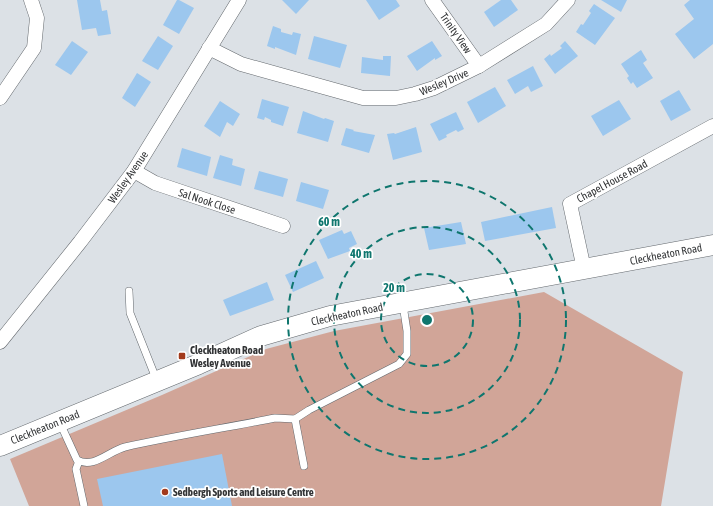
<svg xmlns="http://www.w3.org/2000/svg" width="713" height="506" viewBox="0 0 713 506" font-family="'Asap Condensed',sans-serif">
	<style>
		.green { fill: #d1a598 }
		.building { fill: #9cc7ee }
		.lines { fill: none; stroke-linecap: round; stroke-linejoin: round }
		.lane-casing { stroke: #63686d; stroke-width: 8 }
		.street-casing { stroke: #63686d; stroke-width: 15 }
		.secondary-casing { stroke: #63686d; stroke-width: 21 }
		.lane { stroke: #fff; stroke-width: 7 }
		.street { stroke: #fff; stroke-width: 14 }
		.secondary { stroke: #fff; stroke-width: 20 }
		.ring { fill: none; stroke: #0f766e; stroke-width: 2; stroke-dasharray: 7 5 }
		.poi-dot { fill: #a23a1c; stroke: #fff; stroke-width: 1.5 }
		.labels { text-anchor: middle; stroke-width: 3.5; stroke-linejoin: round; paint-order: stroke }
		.street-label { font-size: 11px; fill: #323436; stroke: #fff }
		.poi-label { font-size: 11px; font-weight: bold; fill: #323436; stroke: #fff; text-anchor: start }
		.centre { fill: #0f766e; stroke: #fff; stroke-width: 2 }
		.ring-label { font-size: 12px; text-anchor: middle; font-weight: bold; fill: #0f766e; stroke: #fff; stroke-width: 3.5; stroke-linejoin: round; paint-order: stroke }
	</style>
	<rect width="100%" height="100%" fill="#dce1e6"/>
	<path class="green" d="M544,292L683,372L661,506H29L10,459L162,395L266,349L334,331Z"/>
	<g class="building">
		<path d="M77,0H100L102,11L107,10L111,34L98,36L96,28L82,30Z"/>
		<path d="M177,0H179L194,8L179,34L163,25Z"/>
		<path d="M282,0H309L296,14Z"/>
		<path d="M366,0H396L400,6L379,20Z"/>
		<path d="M501,0H511L518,10L494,27L484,12Z"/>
		<path d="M601,0H627L621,12Z"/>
		<path d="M690,0H713V44L694,59L675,34L694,19L684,5Z"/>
		<path d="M594,4L615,18L595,45L576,32L581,24L583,25L591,13L589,11Z"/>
		<path d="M273,26L281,29V32L292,35L293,32L301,34L296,55L275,47V49L267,46Z"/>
		<path d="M158,36L173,46L158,70L142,61Z"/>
		<path d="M314,36L347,45L340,68L308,59Z"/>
		<path d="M72,41L88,52L71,75L55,65Z"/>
		<path d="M432,41L442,56L435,60V58L417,71L407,56Z"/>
		<path d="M565,41L578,56L555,74L544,59L550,54L551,56L562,48L560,46Z"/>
		<path d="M641,50L647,60L643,63L653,78L637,88L633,82L631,84L627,78L629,76L621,64Z"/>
		<path d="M383,56H391L390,76L361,73L362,57L383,60Z"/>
		<path d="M533,66L543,86L531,92L528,86L515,94L507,80Z"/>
		<path d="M137,73L151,82L135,107L122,98Z"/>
		<path d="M495,87L506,106L478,123L467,102Z"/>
		<path d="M679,90L691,110L671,121L660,101Z"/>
		<path d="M262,99L289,107L283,126L271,122V120L265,117L264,120L257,118Z"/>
		<path d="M619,100L631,119L603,136L591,116Z"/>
		<path d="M220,101L240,114L233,126L227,122L220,137L204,126Z"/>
		<path d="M303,111L324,119L325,118L334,121L328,142L297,133Z"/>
		<path d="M456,112L464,129L458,132L456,130L446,135L447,137L439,141L430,124Z"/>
		<path d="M416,127L422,152L393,160L387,134L394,133L395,134Z"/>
		<path d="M346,128L354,130L353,131L375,135L369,153L341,145Z"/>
		<path d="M182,148L211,157L207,176L177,167Z"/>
		<path d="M220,155L233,159L232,165L245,169L241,186L213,178Z"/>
		<path d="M259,171L288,179L283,197L254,189Z"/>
		<path d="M301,182L329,190L323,209L296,201Z"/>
		<path d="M552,207L556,228L485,241L481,222Z"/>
		<path d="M461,222L466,244L429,250L424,228Z"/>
		<path d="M342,230L344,234L351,231L357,244L349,248L350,251L328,259L319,240Z"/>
		<path d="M316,261L324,278L293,292L285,275Z"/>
		<path d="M267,282L274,300L230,316L223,300Z"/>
		<path d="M222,454L232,506H103L97,479Z"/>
	</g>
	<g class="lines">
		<g class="lane-casing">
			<g id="lane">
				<path d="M129,291L130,313L157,381"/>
				<path d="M60,423L77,460C94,469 109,451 125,447C174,436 225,428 275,418L295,419"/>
				<path d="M79,461L76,469L84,506"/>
				<path d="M304,466L295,419L309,410L399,364L407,354V331L403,305"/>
			</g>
		</g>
		<g class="street-casing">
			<g id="street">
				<path d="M432,0L479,66"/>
				<path d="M209,48L241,64L363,98H396L415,94L434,88L479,66L546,24L568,0"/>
				<path d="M0,98L34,48L37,18L31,0"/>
				<path d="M134,171L155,183L283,226"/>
				<path d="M584,269L570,204L713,126"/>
				<path d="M0,342L80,242L134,171L239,0"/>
			</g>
		</g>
		<g class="secondary-casing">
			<path id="secondary" d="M0,446L199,364L261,336L330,316L713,245"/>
		</g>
		<use href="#lane" class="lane"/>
		<use href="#street" class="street"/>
		<use href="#secondary" class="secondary"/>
	</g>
	<g class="ring">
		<circle cx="427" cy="320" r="46"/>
		<circle cx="427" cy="320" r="93"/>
		<circle cx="427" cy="320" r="139"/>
	</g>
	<g class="poi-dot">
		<rect x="178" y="352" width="8" height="8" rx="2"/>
		<circle cx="165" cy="492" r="4"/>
	</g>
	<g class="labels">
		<g class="street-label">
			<text transform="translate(456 33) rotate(55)" y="4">Trinity View</text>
			<text transform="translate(444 82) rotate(-23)" y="4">Wesley Drive</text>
			<text transform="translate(128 177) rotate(-55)" y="4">Wesley Avenue</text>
			<text transform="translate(612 181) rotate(-28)" y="4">Chapel House Road</text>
			<text transform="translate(207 201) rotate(18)" y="4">Sal Nook Close</text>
			<text transform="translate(666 254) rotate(-11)" y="4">Cleckheaton Road</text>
			<text transform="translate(347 314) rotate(-12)" y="4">Cleckheaton Road</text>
			<text transform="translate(45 427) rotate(-22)" y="4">Cleckheaton Road</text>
		</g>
		<g class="poi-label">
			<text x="190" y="354">Cleckheaton Road<tspan x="190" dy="13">Wesley Avenue</tspan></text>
			<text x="173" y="496">Sedbergh Sports and Leisure Centre</text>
		</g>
	</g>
	<circle cx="427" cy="320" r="6" class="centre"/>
	<g class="ring-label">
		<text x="329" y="226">60 m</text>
		<text x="361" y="258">40 m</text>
		<text x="394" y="292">20 m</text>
	</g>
</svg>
